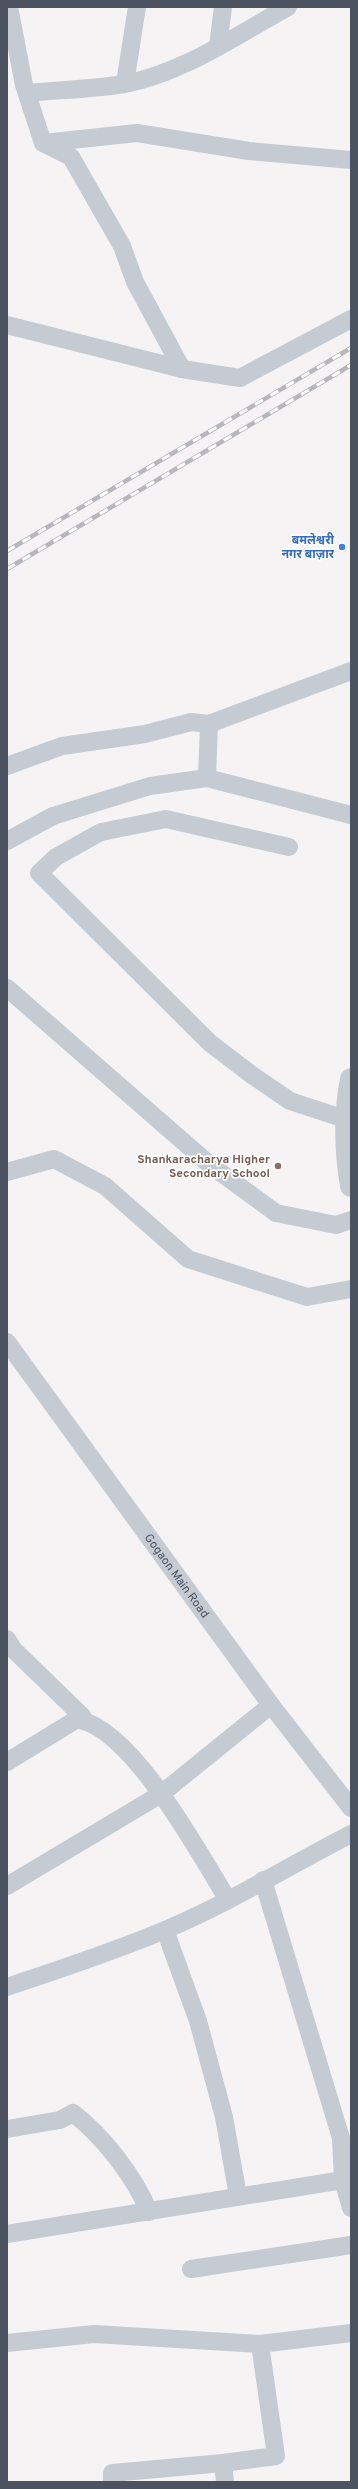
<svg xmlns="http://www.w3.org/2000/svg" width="358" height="2489" viewBox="0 0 358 2489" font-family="Overpass,'Noto Sans Devanagari',sans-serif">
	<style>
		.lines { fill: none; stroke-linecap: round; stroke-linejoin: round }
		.minor { stroke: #c4cbd3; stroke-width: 18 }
		.tertiary { stroke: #c4cbd3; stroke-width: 22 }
		.rail-casing { stroke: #b5b7bc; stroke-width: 4.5 }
		.rail { stroke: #fff; stroke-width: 3; stroke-dasharray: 9; stroke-linecap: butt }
		.shop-dot { fill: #3f7fe0; stroke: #fff; stroke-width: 1.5 }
		.education-dot { fill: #8d6e63; stroke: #fff; stroke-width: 1.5 }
		.labels { text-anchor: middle; stroke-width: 3.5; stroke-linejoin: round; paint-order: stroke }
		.shop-label { font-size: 12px; font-weight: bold; fill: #366cbe; stroke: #fff; text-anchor: end }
		.education-label { font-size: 12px; font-weight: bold; fill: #785e54; stroke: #fff; text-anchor: end }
		.street-label { font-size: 12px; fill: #4b5360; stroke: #fff }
	</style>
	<rect width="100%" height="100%" fill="#f5f3f3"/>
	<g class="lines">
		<g class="minor">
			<path d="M9,7L24,85L43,143L71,157L122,246L135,282L182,369L240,378L351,319"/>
			<path d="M218,46L223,7"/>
			<path d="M125,83L137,7"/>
			<path d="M27,93C59,90 93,89 125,84C183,73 237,35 288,7"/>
			<path d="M43,143L137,133L249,151L351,160"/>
			<path d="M7,325L182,369"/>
			<path d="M209,724L207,778L351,815"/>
			<path d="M7,766L62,746L145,734L191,722L209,724L351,671"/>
			<path d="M7,841L53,816L150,786L207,778"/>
			<path d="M289,847L166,819L101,832L56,857L39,873L210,1043L252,1075L290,1101L345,1119"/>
			<path d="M7,988L209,1164L276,1213L336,1225L351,1220"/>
			<path d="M7,1172L54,1159L105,1186L188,1259L307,1297L351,1289"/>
			<path id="s1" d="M7,1342L271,1705L351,1808"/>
			<path d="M7,1639L14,1650L82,1716L80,1720C134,1732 199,1853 228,1900"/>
			<path d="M7,1762L82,1716"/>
			<path d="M263,1880L341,2138L343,2180L351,2208"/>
			<path d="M7,1886L161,1794L271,1705"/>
			<path d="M165,1930L198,2021L224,2117L238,2196"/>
			<path d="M7,1987C60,1969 113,1952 165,1930C229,1903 289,1866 351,1834"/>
			<path d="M7,2129L60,2120L73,2113C103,2136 135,2177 149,2212"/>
			<path d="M7,2234L343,2180"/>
			<path d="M191,2269L351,2245"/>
			<path d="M7,2343L94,2334L260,2344L351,2333"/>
			<path d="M223,2463L225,2482"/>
			<path d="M112,2482V2473L223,2463L276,2456L260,2344"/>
		</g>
		<path class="tertiary" d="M351,1079C344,1115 345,1150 351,1186"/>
		<g class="rail-casing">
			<g id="rail">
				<path d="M7,551L351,348"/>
				<path d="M7,569L351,365"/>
			</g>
		</g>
		<use href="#rail" class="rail"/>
	</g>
	<circle class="shop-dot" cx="342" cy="547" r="4"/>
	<circle class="education-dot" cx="278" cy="1166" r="4"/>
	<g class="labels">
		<g class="shop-label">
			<text x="334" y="544">बमलेश्वरी<tspan x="334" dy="14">नगर बाज़ार</tspan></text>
		</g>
		<g class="education-label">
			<text x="270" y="1163">Shankaracharya Higher<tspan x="270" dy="14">Secondary School</tspan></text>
		</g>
		<g class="street-label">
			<text dy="4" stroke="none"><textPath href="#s1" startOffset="289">Gogaon Main Road</textPath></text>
		</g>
	</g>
	<rect width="358" height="2489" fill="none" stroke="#4b5360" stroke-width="16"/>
</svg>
